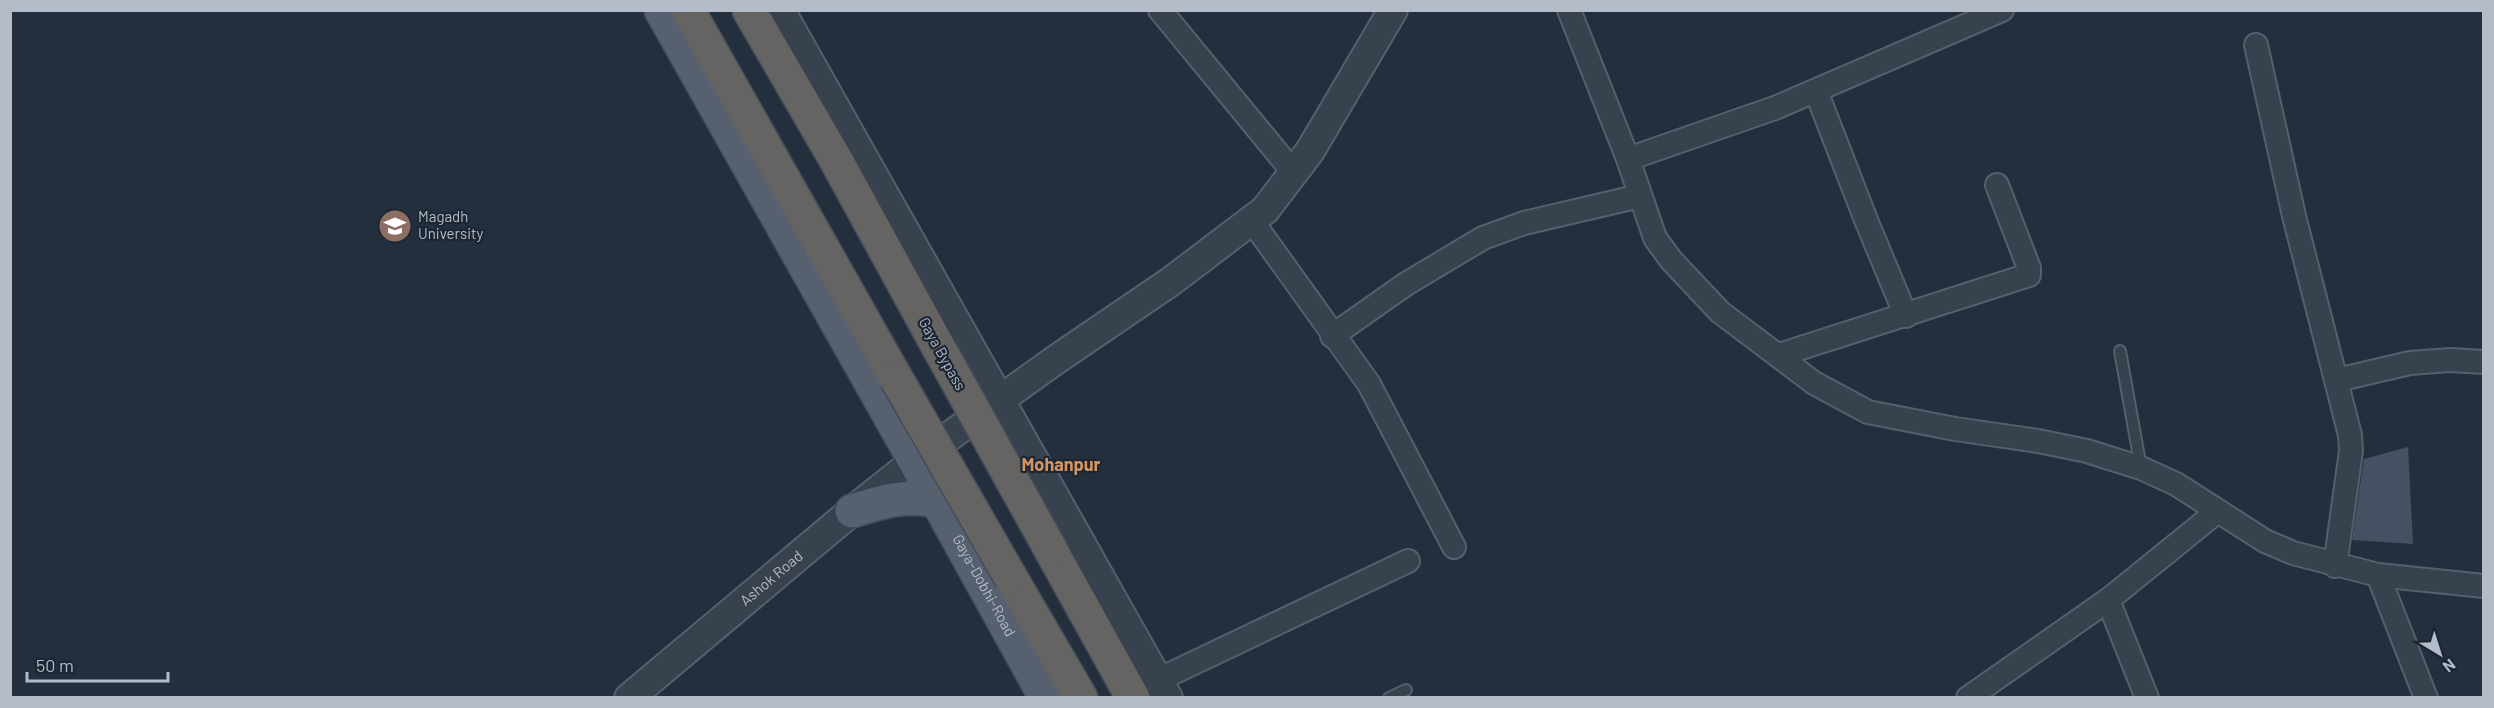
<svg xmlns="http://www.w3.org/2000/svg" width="2494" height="708" viewBox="0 0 2494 708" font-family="Barlow,sans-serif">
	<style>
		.building { fill: #455162 }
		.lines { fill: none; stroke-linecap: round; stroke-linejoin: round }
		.service-casing { stroke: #565f6c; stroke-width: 14 }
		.minor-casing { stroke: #565f6c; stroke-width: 26 }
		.tertiary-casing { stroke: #565f6c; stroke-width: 32 }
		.primary-casing { stroke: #414a57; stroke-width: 36 }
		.trunk-casing { stroke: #434c59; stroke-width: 36 }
		.service { stroke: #38414e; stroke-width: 10 }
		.minor { stroke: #38414e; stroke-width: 22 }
		.tertiary { stroke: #38414e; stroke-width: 28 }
		.primary { stroke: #56606e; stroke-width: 33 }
		.trunk { stroke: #656462; stroke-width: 33 }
		.trunk-bridge-casing { stroke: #434c59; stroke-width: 36; stroke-linecap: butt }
		.trunk-bridge { stroke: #656462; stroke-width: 33 }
		.labels { text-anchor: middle; stroke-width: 4.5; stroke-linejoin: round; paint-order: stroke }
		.poi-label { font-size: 15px; fill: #b4bcc9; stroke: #1d2633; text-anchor: start }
		.street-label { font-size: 15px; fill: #b4bcc9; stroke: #1d2633 }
		.quarter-label { font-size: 18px; font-weight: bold; fill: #d59563; stroke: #1d2633 }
	</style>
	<rect width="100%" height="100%" fill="#242f3e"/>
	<path class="building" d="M2408,447L2413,544L2352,540L2364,459Z"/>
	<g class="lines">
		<g class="service-casing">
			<g id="service">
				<path d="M2120,351L2141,468"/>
				<path d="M1389,698L1406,690"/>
			</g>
		</g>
		<g class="minor-casing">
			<g id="minor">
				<path d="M1160,10L1294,173"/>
				<path d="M1569,10L1628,159L1655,238L1671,260L1720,312L1814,383L1868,412L1955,429L2038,441L2087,451L2141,468L2176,484L2265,541L2293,553L2378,575L2484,586"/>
				<path d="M2256,45L2294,216L2350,435L2351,451L2335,566"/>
				<path d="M1816,91L1866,220L1906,316"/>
				<path d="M1628,159L1775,108L2002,10"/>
				<path d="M1252,221L1369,384L1454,547"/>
				<path d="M1332,336L1406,284L1483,238L1524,223L1640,196"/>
				<path d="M1779,355L2029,275V268L1997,185"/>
				<path d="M2337,380L2410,363L2450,360L2484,362"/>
				<path d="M2378,575L2426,698"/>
				<path d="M2108,600L2147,698"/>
				<path d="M1158,680L1408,561"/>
				<path d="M1968,698L2108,600L2218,511"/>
			</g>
		</g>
		<g class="tertiary-casing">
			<g id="tertiary">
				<path d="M780,10L1168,698"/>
				<path id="s1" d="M629,698L852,511L915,461L1054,361L1170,282L1265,210L1310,151L1393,10"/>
			</g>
		</g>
		<g class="primary-casing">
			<g id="primary">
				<path id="s2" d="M661,10L915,461L1046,698"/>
				<path d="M852,511C881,502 906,494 937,501"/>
			</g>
		</g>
		<g class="trunk-casing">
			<g id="trunk">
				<path d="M688,10L896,378"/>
				<path d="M749,10L836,160L940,350"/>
				<path d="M1052,552L1133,698"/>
				<path d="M1011,578L1081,698"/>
			</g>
		</g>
		<use href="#service" class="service"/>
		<use href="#minor" class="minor"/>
		<use href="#tertiary" class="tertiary"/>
		<use href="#primary" class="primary"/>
		<use href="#trunk" class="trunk"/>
		<g class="trunk-bridge-casing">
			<g id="trunk-bridge">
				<path d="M940,350L1052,552"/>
				<path d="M896,378L1011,578"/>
			</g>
		</g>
		<use href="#trunk-bridge" class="trunk-bridge"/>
	</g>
	<defs>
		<g id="university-disc" transform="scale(1.725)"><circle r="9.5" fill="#8d6e63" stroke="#1d2633"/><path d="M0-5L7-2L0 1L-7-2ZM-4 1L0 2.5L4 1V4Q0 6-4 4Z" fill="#fff"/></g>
	</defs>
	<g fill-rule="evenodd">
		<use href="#university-disc" x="395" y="226"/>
	</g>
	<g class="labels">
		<g class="poi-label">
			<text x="418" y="222">Magadh<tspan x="418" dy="17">University</tspan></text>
		</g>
		<g class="street-label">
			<text transform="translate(942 354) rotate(61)" y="5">Gaya Bypass</text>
			<text dy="5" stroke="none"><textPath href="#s1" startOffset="186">Ashok Road</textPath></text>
			<text dy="5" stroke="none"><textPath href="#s2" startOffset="660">Gaya-Dobhi-Road</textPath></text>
		</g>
		<g class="quarter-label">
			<text x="1061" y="471">Mohanpur</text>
		</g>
	</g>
	<rect width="2494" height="708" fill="none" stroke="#b4bcc9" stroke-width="24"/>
	<g transform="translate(2440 654) rotate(142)" stroke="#1d2633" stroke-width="4.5" paint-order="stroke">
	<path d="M0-4.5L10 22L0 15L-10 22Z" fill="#b4bcc9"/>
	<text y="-9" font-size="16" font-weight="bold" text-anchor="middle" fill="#b4bcc9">N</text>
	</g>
	<path d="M27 672v9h141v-9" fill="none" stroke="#b4bcc9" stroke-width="3"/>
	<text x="36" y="672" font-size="18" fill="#b4bcc9" stroke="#1d2633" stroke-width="4.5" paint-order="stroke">50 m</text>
</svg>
